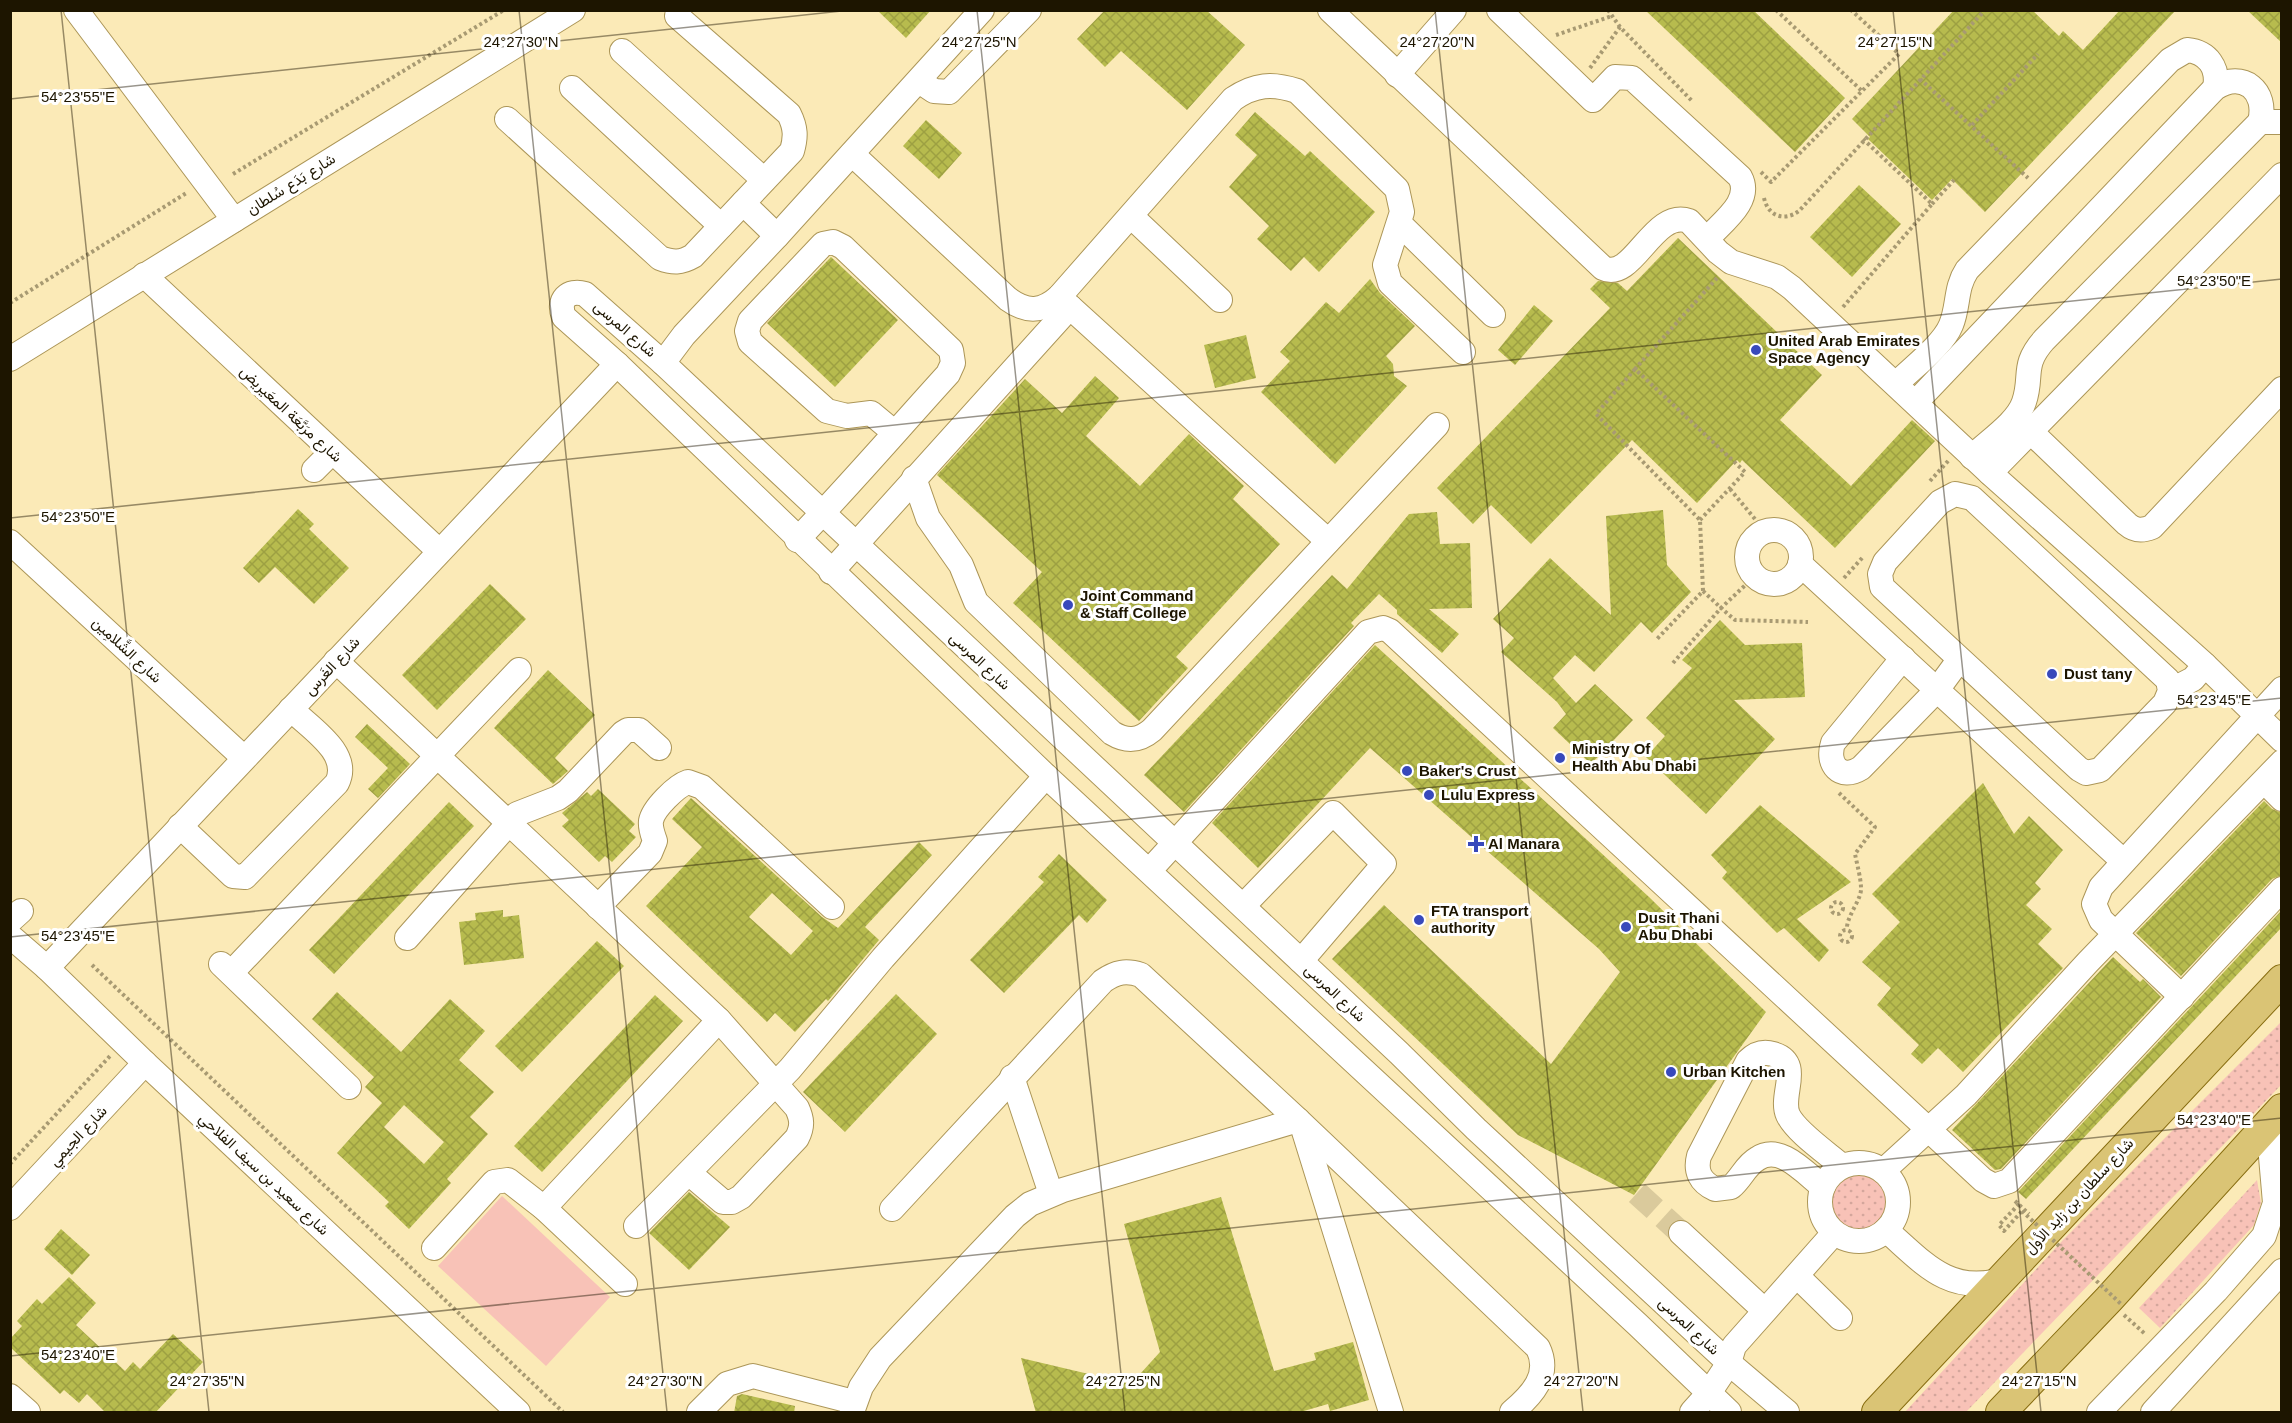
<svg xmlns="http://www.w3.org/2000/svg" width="2292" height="1423" viewBox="0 0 2292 1423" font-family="Helvetica,Vazirmatn,sans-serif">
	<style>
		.grass { fill: url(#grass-dots) }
		.park { fill: #f8c2b7 }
		.building { fill: url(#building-cross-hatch); fill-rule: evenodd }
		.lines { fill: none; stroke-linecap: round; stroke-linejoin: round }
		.minor-tunnel { stroke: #daca9c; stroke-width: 24; stroke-dasharray: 24 12; stroke-linecap: butt }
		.minor-casing { stroke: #ac9658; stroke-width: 26 }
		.major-casing { stroke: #886d10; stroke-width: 32 }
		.path { stroke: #a89a72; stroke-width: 4; stroke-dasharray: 3 3; stroke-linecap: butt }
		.minor { stroke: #fff; stroke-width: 24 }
		.major { stroke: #dac475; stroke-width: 30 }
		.path-bridge { stroke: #a89a72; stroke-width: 4; stroke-dasharray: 3 3; stroke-linecap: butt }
		.ticks { fill: none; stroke: #1d1500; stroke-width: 1.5; stroke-opacity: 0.45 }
		.poi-dot { fill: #3849bb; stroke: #fff; stroke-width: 2 }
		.labels { text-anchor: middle; stroke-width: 6; stroke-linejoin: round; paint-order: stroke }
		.street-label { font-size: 15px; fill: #1d1500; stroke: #fff }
		.poi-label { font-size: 15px; font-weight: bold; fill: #1d1500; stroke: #fff; text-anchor: start }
		.ticks-label { font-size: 15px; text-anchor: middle; fill: #1d1500; stroke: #fff; stroke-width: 6; stroke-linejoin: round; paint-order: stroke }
	</style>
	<defs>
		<pattern id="grass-dots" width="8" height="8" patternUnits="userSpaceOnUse" patternTransform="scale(1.5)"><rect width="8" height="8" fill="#f8c2b7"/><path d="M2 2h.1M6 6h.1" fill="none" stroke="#d4a69c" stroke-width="1.8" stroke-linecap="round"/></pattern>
		<pattern id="building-cross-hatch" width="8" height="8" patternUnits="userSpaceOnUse" patternTransform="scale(1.5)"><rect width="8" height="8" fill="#b7bb4e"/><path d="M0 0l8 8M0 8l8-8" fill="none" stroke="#9da042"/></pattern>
	</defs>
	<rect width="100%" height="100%" fill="#fbeab7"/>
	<g class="grass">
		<path d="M2281,1022V1085L1966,1412H1905L2063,1240Z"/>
		<circle cx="1859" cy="1202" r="27"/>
		<path d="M2257,1180L2261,1203L2254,1225L2160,1328L2139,1308Z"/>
	</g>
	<path class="park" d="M502,1196L610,1297L546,1366L438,1266Z"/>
	<g class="building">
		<path d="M877,10H931L906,38Z"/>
		<path d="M1105,10H1206L1245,45L1187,110L1121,51L1105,67L1077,39Z"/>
		<path d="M1645,10H1753L1845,98L1795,152Z"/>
		<path d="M1954,10H2032L2059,36L2063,31L2083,50L2120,10H2176L1985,212L1952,179L1932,200L1868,139L1870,137L1852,119Z"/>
		<path d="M2247,10H2282V43Z"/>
		<path d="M1255,112L1305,156L1310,151L1375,212L1319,272L1304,257L1291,271L1257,239L1269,226L1229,187L1257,155L1235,135Z"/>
		<path d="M926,120L962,153L939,179L903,146Z"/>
		<path d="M1859,185L1901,224L1852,277L1810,237Z"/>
		<path d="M1678,238L1822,375L1780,420L1851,486L1912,420L1935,441L1835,548L1742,460L1740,463L1737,460L1697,503L1632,440L1531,544L1491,505L1473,524L1437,488L1610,308L1590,289L1598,281L1618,283L1627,291Z"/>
		<path d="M831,257L898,320L835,387L767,323Z"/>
		<path d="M1370,279L1380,293L1415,326L1386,356L1393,364L1394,376L1407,386L1335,464L1261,392L1290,361L1280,352L1326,302L1339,313Z"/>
		<path d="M1534,305L1553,321L1515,365L1498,350Z"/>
		<path d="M1246,335L1256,378L1215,388L1204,345Z"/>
		<path d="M1095,376L1119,398L1086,436L1140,486L1189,434L1244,486L1233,499L1280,544L1176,657L1188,668L1139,721L1013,603L1042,572L937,475L1025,379L1062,413Z"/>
		<path d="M298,509L314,524L309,529L349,568L314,604L275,567L259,583L243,568Z"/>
		<path d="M1663,510L1667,565L1691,592L1652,633L1641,622L1594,672L1575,655L1553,678L1576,703L1595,684L1633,720L1591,764L1553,728L1566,714L1557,702L1501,652L1514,638L1493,619L1550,558L1611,615L1606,516Z"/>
		<path d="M1437,512L1440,544L1470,543L1472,608L1429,609L1459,634L1442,653L1397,614V610L1379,594L1351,623L1354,626L1184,812L1144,775L1332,575L1347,589L1409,514Z"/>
		<path d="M490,584L526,619L437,710L402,675Z"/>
		<path d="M1720,620L1745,645L1802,643L1805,697L1734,700L1775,739L1706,814L1646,757L1665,736L1646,718L1692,668L1682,660Z"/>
		<path d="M1375,645L1649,897L1766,1012L1634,1195L1518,1135L1332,959L1384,905L1551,1064L1620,972L1599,949L1370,748L1258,868L1212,823Z"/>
		<path d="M548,670L595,715L555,758L568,771L553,784L494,728Z"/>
		<path d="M367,724L410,764L378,798L368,789L388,768L355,737Z"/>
		<path d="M1983,783L2014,834L2029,816L2063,850L2035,883L2041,889L2026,905L2052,929L2038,944L2063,968L1963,1072L1938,1048L1922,1064L1911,1054L1919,1045L1877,1005L1891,988L1862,962L1900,922L1872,894Z"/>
		<path d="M598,789L635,824L629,831L636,837L612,862L605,856L599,862L562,826L569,820L562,813L587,792L591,796Z"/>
		<path d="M691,798L822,917L838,928L919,842L932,855L865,927L879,940L828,1001L826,999L795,1032L775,1013L767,1022L646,906L702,847L672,819ZM772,893L813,931L791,955L749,917Z"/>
		<path d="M2264,801L2272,809L2282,813V875L2272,879L2181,976L2136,933Z"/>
		<path d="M449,802L474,826L334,974L309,950Z"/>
		<path d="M1760,805L1851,882L1797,919L1829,950L1819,962L1784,928L1777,933L1722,878L1727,872L1711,855Z"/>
		<path d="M1059,854L1107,900L1087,923L1079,915L1004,993L970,960L1044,882L1038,877Z"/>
		<path d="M503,910V917L519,915L524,958L464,965L459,922L476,920L475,913Z"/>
		<path d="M2282,910V927L2026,1199L2018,1192Z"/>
		<path d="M597,941L624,966L522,1072L495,1046Z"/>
		<path d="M2113,957L2140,982L2143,979L2161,997L2001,1169L1995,1170L1952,1130Z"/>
		<path d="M337,992L401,1052L450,999L485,1031L459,1060L494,1092L470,1117L488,1134L447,1179L451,1183L409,1229L385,1206L389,1202L337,1153L382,1103L365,1087L374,1077L312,1019ZM404,1105L444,1142L424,1164L384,1127Z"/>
		<path d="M896,994L937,1034L845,1132L803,1092Z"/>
		<path d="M655,995L683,1021L542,1172L514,1146Z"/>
		<path d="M689,1192L730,1227L689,1270L649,1233Z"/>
		<path d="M1221,1197L1274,1371L1316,1360L1314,1353L1353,1342L1369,1400L1330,1411L1328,1404L1297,1413H1036L1021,1358L1131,1384L1160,1352L1124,1224Z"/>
		<path d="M61,1229L90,1255L72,1275L44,1249Z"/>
		<path d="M69,1277L96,1303L76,1325L125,1371L133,1362L140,1369L173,1334L203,1362L155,1413H106L87,1394L79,1403L64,1390L60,1394L10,1347V1339L22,1326L17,1321L37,1299L42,1304Z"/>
		<path d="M742,1394L795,1406L794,1413H734L737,1396Z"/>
	</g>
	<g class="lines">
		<path class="minor-tunnel" d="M1637,1193L1681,1233"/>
		<g class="minor-casing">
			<g id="minor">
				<path d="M76,10L234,220"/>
				<path d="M1330,10L1603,268C1633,283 1653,208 1689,221L1718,252L1731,262L1777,277L1792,288L1990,473L2205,665L2282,740"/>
				<path d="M1499,10L1593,100L1615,77L1632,78L1740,177C1753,201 1722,222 1707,239"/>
				<path d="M622,51L764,180"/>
				<path d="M1397,75L1454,10"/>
				<path d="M919,81L934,91L949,92L1029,10"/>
				<path d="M572,88L721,226"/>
				<path d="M507,119L660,258C673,263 681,263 693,256L792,151C796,137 796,128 789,114L677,16"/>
				<path d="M852,154L1008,299C1027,313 1042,312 1059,297L1233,99C1255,84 1272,83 1297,91L1397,189L1402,212L1385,265L1390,283L1463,352"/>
				<path d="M743,203L777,236"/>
				<path d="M1132,217L1220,300"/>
				<path d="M1400,224L1493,315"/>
				<path d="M144,275L439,551"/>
				<path d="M1059,297L1328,541"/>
				<path d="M10,359L573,10"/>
				<path d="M663,363L684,335L777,236L982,10"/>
				<path d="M1896,384C1912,368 1943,345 1951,325C1959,306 1955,288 1967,270L2170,60L2187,50C2208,52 2219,68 2215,88"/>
				<path d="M1916,402L2215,88C2243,70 2268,91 2260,122"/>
				<path d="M2031,432L2127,524C2135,531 2142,531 2152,527L2282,389"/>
				<path d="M1972,457C1988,441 2017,423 2024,402C2033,376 2021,366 2044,340L2260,122H2282"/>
				<path d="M314,470L332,452"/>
				<path d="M1990,473L2282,175"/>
				<path d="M914,478L928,518L961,565L976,602L1112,733C1127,742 1139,741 1152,730L1437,425"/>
				<path d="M1955,494L1972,498L2168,680L2170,691L2165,703L2100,770L2086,773L2079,769L1882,587L1880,574L1885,562L1940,502Z"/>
				<circle cx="1774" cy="557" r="27"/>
				<path d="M797,540C849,486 898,429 948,374L953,363L951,350L843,247L833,242L823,244L750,321L747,331L750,342L827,411L847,416L871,413L895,433"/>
				<path d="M10,542L244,758"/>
				<path d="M1800,564L2123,861"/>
				<path d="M831,572L1070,307"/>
				<path d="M1903,658L1833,743C1826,764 1840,781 1861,768L1937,690L1959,660"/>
				<path d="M336,661L719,1020L797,1108C802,1119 803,1126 797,1138L741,1197L732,1202H723L689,1173"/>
				<path d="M2170,691L2193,679L2205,665"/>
				<path d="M2265,782L2282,799"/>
				<path d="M180,826L233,876L245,877L337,783C352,753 310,728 291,709"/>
				<path d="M1150,870L1368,632L1383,628L1390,631L1983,1180L1994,1186L2009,1181L2282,889"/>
				<path d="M1243,906L1333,813L1384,864L1301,961"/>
				<path d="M598,907L650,853L655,841C653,835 650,828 651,821C653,809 676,786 688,782L702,787L832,907"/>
				<path d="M10,921L21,911"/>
				<path d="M10,936L47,968L145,1063L518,1412"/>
				<path d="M407,938L517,814L558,798L568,791L623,733L628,730H639L659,748"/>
				<path d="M221,964L349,1087"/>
				<path d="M47,968L617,364"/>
				<path d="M231,973L519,670"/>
				<path d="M2182,997L2101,920L2094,904L2101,887L2282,689"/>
				<path d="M1012,1077L1051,1194"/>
				<path d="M1302,1125L1391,1412"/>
				<circle cx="1859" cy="1202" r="39"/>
				<path d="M1883,1171L1966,1095L2088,962L2282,762"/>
				<path d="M1823,1187C1805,1173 1780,1143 1757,1159C1746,1165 1741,1179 1731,1187L1715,1189C1700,1182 1695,1171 1699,1156L1748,1061C1755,1054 1763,1051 1773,1054C1804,1063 1779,1095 1788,1115C1796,1132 1827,1153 1842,1166"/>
				<path d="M10,1208L145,1063"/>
				<path d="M544,1208L719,1020"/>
				<path d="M892,1209L1103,981C1116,972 1126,970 1141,975L1298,1120L1538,1348C1551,1375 1532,1395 1512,1412"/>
				<path d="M636,1226L790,1069L883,958L1046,776"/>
				<path d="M1886,1230C1923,1262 1948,1295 2001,1280"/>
				<path d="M1681,1233L1764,1310"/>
				<path d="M434,1248L494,1182L508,1180L544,1208L625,1284"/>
				<path d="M1797,1276L1840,1318"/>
				<path d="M10,1396L28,1412"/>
				<path d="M699,1412L727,1384L753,1376L854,1402"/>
				<path d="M852,1412L861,1387L880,1358L1015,1216L1030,1204L1063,1190L1298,1120"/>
				<path d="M1692,1412L1709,1393L1729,1363L1734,1346L1834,1233"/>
				<path d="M1729,1412L1637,1324L1046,776L617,364L564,317C557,300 568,289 585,294L663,363L1399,1053L1476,1129L1729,1363L1787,1412"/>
				<path d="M2099,1412L2216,1291L2264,1236L2275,1203L2268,1122"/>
				<path d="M2153,1412L2282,1271"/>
			</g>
		</g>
		<g class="major-casing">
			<g id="major">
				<path d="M1877,1412L2282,980"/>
				<path d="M2001,1412L2109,1299L2282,1109"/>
			</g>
		</g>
		<g class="path">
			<path d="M1608,10L1620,27L1693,102"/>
			<path d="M1776,10L1863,92"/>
			<path d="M1556,35L1612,16"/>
			<path d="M1590,68L1620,27"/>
			<path d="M1920,79L2028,178"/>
			<path d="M1972,125L2038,54"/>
			<path d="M1761,172L1771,182L1899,54L1851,10"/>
			<path d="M233,174L504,10"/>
			<path d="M1764,198C1768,216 1784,222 1799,211L1985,10"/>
			<path d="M1932,204L1954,180"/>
			<path d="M10,303L188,192"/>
			<path d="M1843,307L1932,204L1863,139"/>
			<path d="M1635,369L1596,414L1700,520L1703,591L1656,640"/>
			<path d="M1930,481L1949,460"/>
			<path d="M1730,489L1765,531"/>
			<path d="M1700,520L1745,472L1635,369L1718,277"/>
			<path d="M1844,578L1863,557"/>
			<path d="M1703,591L1721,608L1755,576"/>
			<path d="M1673,663L1721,608L1735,620L1808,622"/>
			<path d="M1839,793L1875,827L1855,854C1857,864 1861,879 1861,888C1862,899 1846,917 1847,929"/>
			<circle cx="1837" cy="908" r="6"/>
			<circle cx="1846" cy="936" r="6"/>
			<path d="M92,965L563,1412"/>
			<path d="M10,1164L110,1056"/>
			<path d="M2015,1201L2029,1214"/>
			<path d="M2019,1204L1999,1225L2004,1231L2022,1211"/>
			<path d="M2124,1315L2145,1334"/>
		</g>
		<use href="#minor" class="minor"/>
		<use href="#major" class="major"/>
		<path class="path-bridge" d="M2022,1211L2121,1304"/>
	</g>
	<path class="ticks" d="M61,10L209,1412M519,10L667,1412M977,10L1125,1412M1435,10L1583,1412M1893,10L2041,1412M10,99L851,10M10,518L2282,279M10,937L2282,698M10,1356L2282,1118"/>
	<g class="poi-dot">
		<circle cx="1756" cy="350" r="6"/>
		<circle cx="1068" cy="605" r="6"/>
		<circle cx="2052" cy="674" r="6"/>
		<circle cx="1560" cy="758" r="6"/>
		<circle cx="1407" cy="771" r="6"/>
		<circle cx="1429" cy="795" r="6"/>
		<path d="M1473 835h6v6h6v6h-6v6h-6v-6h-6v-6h6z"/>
		<circle cx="1419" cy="920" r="6"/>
		<circle cx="1626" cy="927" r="6"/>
		<circle cx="1671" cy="1072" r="6"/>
	</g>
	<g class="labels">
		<g class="street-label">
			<text transform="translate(291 184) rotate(-32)" y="5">شارع بَدَع سُلطان</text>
			<text transform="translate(625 329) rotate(41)" y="5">شارع المرسى</text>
			<text transform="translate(291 414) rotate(43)" y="5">شارع مرَبَّعَة المعَيريض</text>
			<text transform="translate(127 650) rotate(43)" y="5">شارع الشَّلامِين</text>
			<text transform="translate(980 661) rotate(43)" y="5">شارع المرسى</text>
			<text transform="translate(332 666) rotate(-47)" y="5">شارع الغَرس</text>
			<text transform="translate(1335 993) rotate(43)" y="5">شارع المرسى</text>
			<text transform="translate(78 1136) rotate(-47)" y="5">شارع الجيمي</text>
			<text transform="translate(264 1174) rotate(43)" y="5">شارع سعيد بن سيف الفلاحي</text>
			<text transform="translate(2079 1196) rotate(-47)" y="5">شارع سلطان بن زايد الأول</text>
			<text transform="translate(1689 1326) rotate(43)" y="5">شارع المرسى</text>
		</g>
		<g class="poi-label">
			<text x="1768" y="346">United Arab Emirates<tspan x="1768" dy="17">Space Agency</tspan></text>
			<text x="1080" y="601">Joint Command<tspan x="1080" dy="17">&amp; Staff College</tspan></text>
			<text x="2064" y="679">Dust tany</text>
			<text x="1572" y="754">Ministry Of<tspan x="1572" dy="17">Health Abu Dhabi</tspan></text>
			<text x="1419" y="776">Baker's Crust</text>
			<text x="1441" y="800">Lulu Express</text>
			<text x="1488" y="849">Al Manara</text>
			<text x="1431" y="916">FTA transport<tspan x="1431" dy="17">authority</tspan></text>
			<text x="1638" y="923">Dusit Thani<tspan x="1638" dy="17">Abu Dhabi</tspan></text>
			<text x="1683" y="1077">Urban Kitchen</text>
		</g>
	</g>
	<g class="ticks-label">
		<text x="521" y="47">24°27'30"N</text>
		<text x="979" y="47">24°27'25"N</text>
		<text x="1437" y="47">24°27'20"N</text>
		<text x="1895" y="47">24°27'15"N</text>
		<text x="78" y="102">54°23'55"E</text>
		<text x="2214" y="286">54°23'50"E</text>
		<text x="78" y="522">54°23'50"E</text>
		<text x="2214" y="705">54°23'45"E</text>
		<text x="78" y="941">54°23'45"E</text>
		<text x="2214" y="1125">54°23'40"E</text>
		<text x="78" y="1360">54°23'40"E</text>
		<text x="207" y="1386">24°27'35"N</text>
		<text x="665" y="1386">24°27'30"N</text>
		<text x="1123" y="1386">24°27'25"N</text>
		<text x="1581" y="1386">24°27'20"N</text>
		<text x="2039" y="1386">24°27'15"N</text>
	</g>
	<rect width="2292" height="1423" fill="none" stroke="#1d1500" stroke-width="24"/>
</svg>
